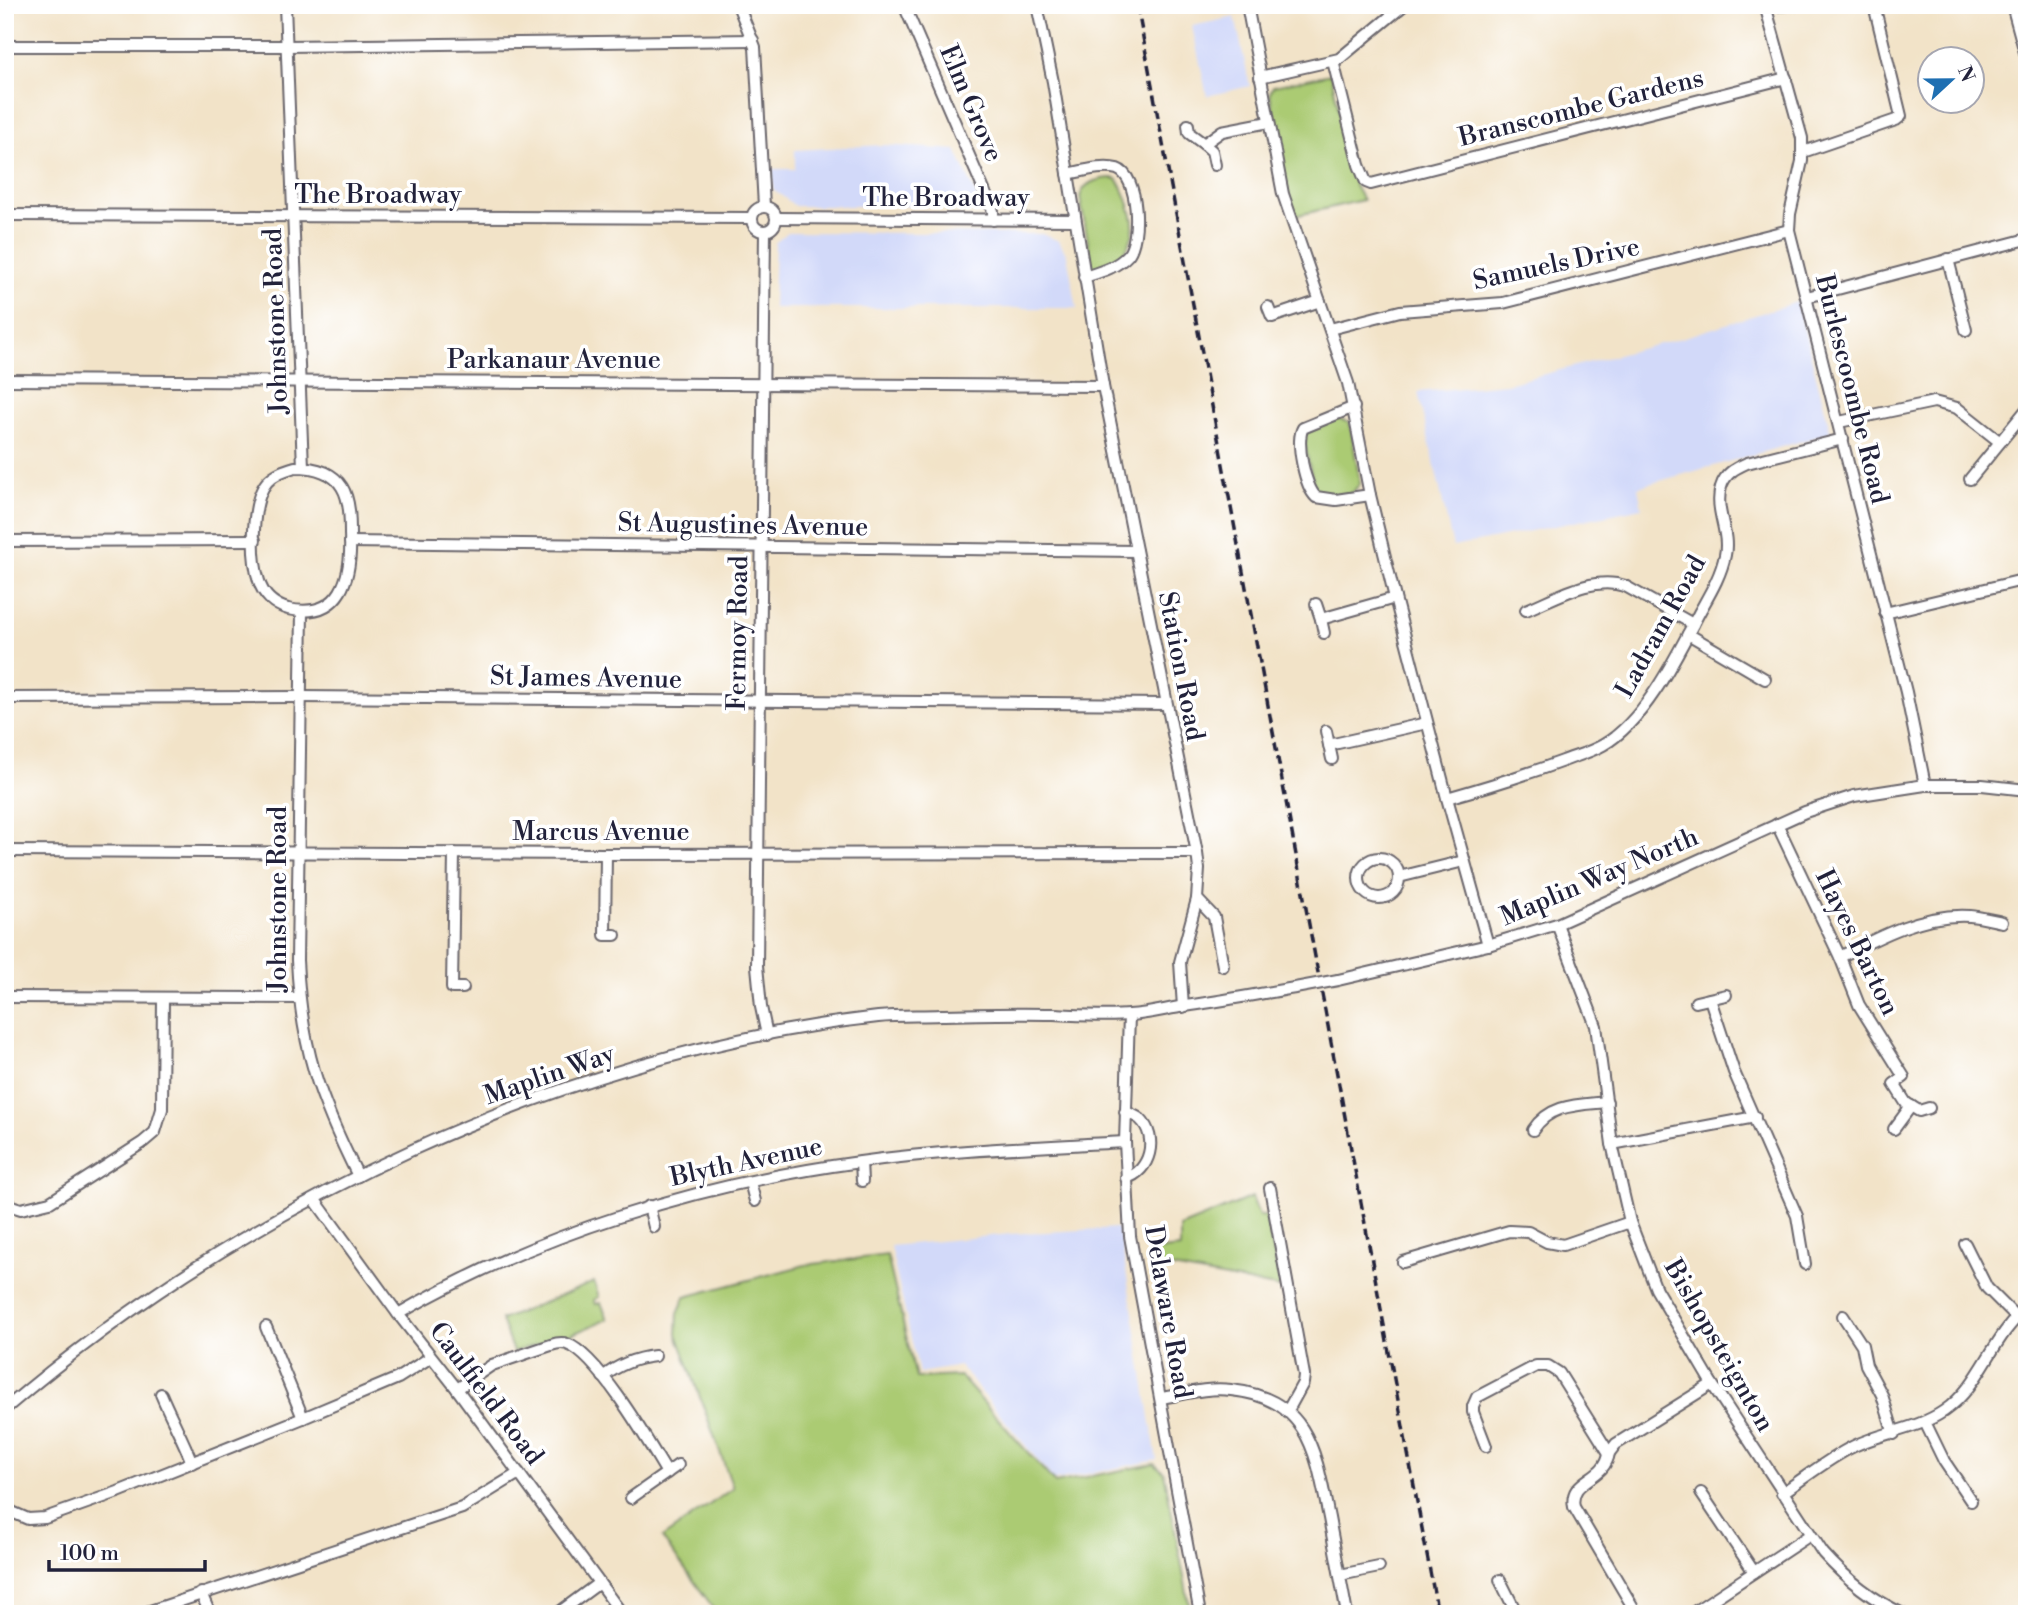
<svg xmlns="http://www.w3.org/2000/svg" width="2032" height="1619" viewBox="0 0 2032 1619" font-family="'Libre Bodoni',serif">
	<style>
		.built { fill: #d2d9f9 }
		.green { fill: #abcb73; stroke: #667657; stroke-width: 2 }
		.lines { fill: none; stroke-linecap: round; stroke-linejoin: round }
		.minor-casing { stroke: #6b666c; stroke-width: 14 }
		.minor { stroke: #fff; stroke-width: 10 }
		.rail { stroke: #22223b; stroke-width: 3.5; stroke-dasharray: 10 5; stroke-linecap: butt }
		.minor-bridge-casing { stroke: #6b666c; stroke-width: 14; stroke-linecap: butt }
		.minor-bridge { stroke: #fff; stroke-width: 10 }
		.labels { text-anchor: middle; stroke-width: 7; stroke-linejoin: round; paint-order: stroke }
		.street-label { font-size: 26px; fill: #22223b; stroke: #fff }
	</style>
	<rect width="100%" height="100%" fill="#fff"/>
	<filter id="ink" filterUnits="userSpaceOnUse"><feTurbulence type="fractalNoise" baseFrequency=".0143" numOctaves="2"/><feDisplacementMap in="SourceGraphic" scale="14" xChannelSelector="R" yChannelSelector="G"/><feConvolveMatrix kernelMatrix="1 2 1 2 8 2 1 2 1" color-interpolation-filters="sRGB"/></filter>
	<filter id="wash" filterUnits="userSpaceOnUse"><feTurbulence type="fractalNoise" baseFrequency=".00686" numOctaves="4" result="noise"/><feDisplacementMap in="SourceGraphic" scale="28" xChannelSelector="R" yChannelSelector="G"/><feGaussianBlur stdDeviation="1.57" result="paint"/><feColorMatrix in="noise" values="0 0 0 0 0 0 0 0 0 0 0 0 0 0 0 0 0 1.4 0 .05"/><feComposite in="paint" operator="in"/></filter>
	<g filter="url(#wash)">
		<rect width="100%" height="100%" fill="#f2e3c8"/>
		<g class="built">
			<path d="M1235,17L1250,86L1207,96L1192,26Z"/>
			<path d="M883,145L956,150L981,206H795L773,189L772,169H795V150Z"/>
			<path d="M788,232L1042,234L1059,241L1067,255L1077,308H773L775,243Z"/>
			<path d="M1797,302L1831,433L1638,487L1642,508L1453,547L1418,392L1507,384L1678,339Z"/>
			<path d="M1119,1228L1157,1460L1054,1480L960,1366L919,1373L890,1246L1011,1234Z"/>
		</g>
		<g class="green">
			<path d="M1331,74L1355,186L1363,200L1294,216L1290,207L1270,93L1273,86Z"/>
			<path d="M1111,178L1117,179C1126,192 1135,217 1133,233C1131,241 1125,250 1122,259L1093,270L1080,197C1084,182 1097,179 1111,178Z"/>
			<path d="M1337,418L1350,423L1360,484L1352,493L1325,496L1315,491L1303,438L1309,428Z"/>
			<path d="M1252,1197L1259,1216H1266L1281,1288L1167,1267H1154L1151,1251L1180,1248V1227Z"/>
			<path d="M887,1255L916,1378L960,1376L1055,1483L1154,1464L1164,1472L1191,1614H718L662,1538L733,1488L677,1334L678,1313L685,1297L805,1265Z"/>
			<path d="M594,1282L599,1297L594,1300L596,1304L601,1303L608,1319L572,1334L570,1340L556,1339L513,1352L501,1320Z"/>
		</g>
	</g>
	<g filter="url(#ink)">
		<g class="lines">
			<g class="minor-casing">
				<g id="minor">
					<path d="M285,5L303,467"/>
					<path d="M738,5L755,47L764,206"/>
					<path d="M904,5L993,211V220"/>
					<path d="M1037,5L1053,82L1103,386L1197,853L1199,869L1197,899L1180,962L1183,1007"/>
					<path d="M1247,5L1283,194L1348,383L1370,495L1395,598L1447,798L1488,945"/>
					<path d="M1765,5L1802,138V161L1790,214L1789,230L1906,692L1925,785"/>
					<path d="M2012,5L2027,60"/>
					<path d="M1765,6L1788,5"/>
					<path d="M5,46H287L753,40"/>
					<path d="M1333,61L1359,165L1366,182L1371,184L1786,78"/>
					<path d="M1260,77L1339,59L1404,5"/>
					<path d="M1188,125L1189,133L1204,144"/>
					<path d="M1803,152L1896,120L1901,116L1874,5"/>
					<path d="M1215,165L1212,151L1204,144L1222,131L1269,122"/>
					<path d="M1068,174C1083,171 1103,165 1117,169C1139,176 1141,239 1128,255C1116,268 1100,272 1084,277"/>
					<circle cx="764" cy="219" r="12"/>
					<path d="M5,215L752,218"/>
					<path d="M776,218L1074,220"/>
					<path d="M765,231L757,966L761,1007L767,1035"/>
					<path d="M1948,259L1966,330"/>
					<path d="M1807,297L2027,239"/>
					<path d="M1268,307L1272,317L1320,301"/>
					<path d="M1330,329L1400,311L1503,303L1789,230"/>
					<path d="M5,380L1103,386"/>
					<path d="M1354,407L1303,428C1295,441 1305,487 1316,497L1336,500L1370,495"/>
					<path d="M1839,422L1934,402L1957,408L2000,442"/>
					<path d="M295,467C313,467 332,471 342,487C350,500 350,520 350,534C352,577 342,620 288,609C274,605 263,595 259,581C251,557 251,501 267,482C275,473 285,470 295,467Z"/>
					<path d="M1970,479L2027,409"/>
					<path d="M5,541L255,540"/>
					<path d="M350,542L1136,551"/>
					<path d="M1316,604L1321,619"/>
					<path d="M1526,610C1556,598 1592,575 1625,586L1693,624"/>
					<path d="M302,611L297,960C301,1048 319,1098 358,1176"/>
					<path d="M1885,613L2027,579"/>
					<path d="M1324,633L1321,619L1395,598"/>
					<path d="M1688,634L1765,679"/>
					<path d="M5,698L300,697L1166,704"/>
					<path d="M1326,731L1329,745"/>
					<path d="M1332,759L1329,745L1427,723"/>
					<path d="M1447,798C1486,787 1525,775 1563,761C1576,756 1591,752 1603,745C1645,721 1677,655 1699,613C1709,595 1721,576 1725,555C1730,532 1714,510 1721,487C1725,473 1736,468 1747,463L1843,439"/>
					<path d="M1777,824L1840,957L1859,1005L1904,1077L1894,1084L1906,1103L1919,1111L1929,1108"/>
					<path d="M5,851L606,854L1197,853"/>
					<path d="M454,853L452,988H463"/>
					<path d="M606,854L605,935H615"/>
					<circle cx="1379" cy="878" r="20"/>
					<path d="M1399,877L1464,861"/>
					<path d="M1197,899L1214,917L1223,966"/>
					<path d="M1557,924L1596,1026L1612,1144L1630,1222L1656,1289L1712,1384L1823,1553C1847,1580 1871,1599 1903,1614"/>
					<path d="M1840,957C1880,936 1924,913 1970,916C1981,917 1992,920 2002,922"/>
					<path d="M1338,980L1488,945L1557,924L1805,812L1854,796L1925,785H1982L2027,790"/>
					<path d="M5,997L299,998"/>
					<path d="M1710,999L1734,1072L1797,1216L1805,1264"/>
					<path d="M1696,1002L1726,995"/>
					<path d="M1129,1015L1125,1142L1130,1236L1200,1614"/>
					<path d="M1125,1112C1131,1114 1136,1116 1140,1119C1159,1137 1150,1172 1126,1178"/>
					<path d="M1894,1129L1911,1106"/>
					<path d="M1533,1130C1550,1104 1577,1105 1607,1102"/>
					<path d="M1612,1144L1755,1117"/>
					<path d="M861,1162L862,1181"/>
					<path d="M750,1182L755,1201"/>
					<path d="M1270,1188L1304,1375L1303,1383L1287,1412"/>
					<path d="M315,1200L398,1314L457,1389L622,1614"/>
					<path d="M5,1204L21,1209L50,1202L142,1143L155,1132L162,1109L163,998"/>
					<path d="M649,1206L654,1227"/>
					<path d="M1965,1244L1987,1288L2016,1317"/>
					<path d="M1403,1262L1509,1231L1528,1232L1547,1242L1563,1245L1630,1222"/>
					<path d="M398,1314C535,1234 703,1183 860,1162C947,1150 1037,1147 1125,1142"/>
					<path d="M1843,1316L1862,1345L1866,1365L1882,1395L1894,1434"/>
					<path d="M266,1327L303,1418"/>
					<path d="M603,1377C618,1365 636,1358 655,1356"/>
					<path d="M457,1389L492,1365L551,1345C557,1343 562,1342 567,1344C598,1355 649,1443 667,1473"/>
					<path d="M161,1394C171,1418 183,1439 192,1463"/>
					<path d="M1161,1398C1184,1394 1208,1387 1231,1390C1310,1398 1316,1454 1329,1518C1335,1550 1341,1582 1347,1614"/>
					<path d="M5,1409C244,1204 565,1052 878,1017C899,1015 920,1016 941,1015C979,1014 1015,1013 1053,1014C1078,1015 1104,1017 1129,1015C1148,1014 1166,1009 1185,1006C1221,1001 1258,994 1295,988"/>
					<path d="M1925,1422L1944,1461L1971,1501"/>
					<path d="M1486,1446L1473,1412V1406L1477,1397L1536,1366H1548L1559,1373L1609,1453C1605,1481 1568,1478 1574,1507L1637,1614"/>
					<path d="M1609,1453L1616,1444L1712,1384"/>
					<path d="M1701,1493L1754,1572"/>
					<path d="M1782,1493C1806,1477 1829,1458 1854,1446C1883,1432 1916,1430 1944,1411C1982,1385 1991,1337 2027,1308"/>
					<path d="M631,1498L678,1465"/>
					<path d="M5,1505L12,1512L28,1519L45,1518L118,1492L303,1418L398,1378L431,1357"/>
					<path d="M1340,1575L1379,1567"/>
					<path d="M1500,1580L1517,1614"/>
					<path d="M201,1593L210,1614"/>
					<path d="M141,1614L462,1508L519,1473"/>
					<path d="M557,1614L599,1583"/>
					<path d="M1691,1614L1810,1535"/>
				</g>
			</g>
			<use href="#minor" class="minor"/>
			<path class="rail" d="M1137,5L1438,1614"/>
			<g class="minor-bridge-casing">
				<path id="minor-bridge" d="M1295,988L1338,980"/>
			</g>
			<use href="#minor-bridge" class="minor-bridge"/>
		</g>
	</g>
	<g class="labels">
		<g class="street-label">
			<text transform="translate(972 103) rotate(67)" y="9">Elm Grove</text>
			<text transform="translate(1581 107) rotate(-14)" y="9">Branscombe Gardens</text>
			<text x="378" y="203">The Broadway</text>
			<text x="946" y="206">The Broadway</text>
			<text transform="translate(1556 263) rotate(-12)" y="9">Samuels Drive</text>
			<text transform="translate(275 321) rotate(-92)" y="9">Johnstone Road</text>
			<text x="554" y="368">Parkanaur Avenue</text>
			<text transform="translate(1853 389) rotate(76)" y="9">Burlescoombe Road</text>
			<text transform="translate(743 524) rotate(1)" y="9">St Augustines Avenue</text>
			<text transform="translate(1660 626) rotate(-61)" y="9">Ladram Road</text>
			<text transform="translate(737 633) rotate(-89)" y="9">Fermoy Road</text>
			<text transform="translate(1182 666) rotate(79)" y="9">Station Road</text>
			<text transform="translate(586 677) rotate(1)" y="9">St James Avenue</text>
			<text x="601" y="840">Marcus Avenue</text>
			<text transform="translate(1599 876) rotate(-23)" y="9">Maplin Way North</text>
			<text transform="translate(277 899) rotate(-90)" y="9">Johnstone Road</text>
			<text transform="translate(1858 942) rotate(64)" y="9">Hayes Barton</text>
			<text transform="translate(549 1074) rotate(-19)" y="9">Maplin Way</text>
			<text transform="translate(746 1161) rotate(-12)" y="9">Blyth Avenue</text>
			<text transform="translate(1169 1312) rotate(80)" y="9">Delaware Road</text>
			<text transform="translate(1720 1345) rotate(60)" y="9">Bishopsteignton</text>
			<text transform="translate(487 1393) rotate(53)" y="9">Caulfield Road</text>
		</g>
	</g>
	<rect width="2032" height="1619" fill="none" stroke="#fff" stroke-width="28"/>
	<g transform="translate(1951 80) rotate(68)"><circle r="33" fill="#ffffff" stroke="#a7a7b1" stroke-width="2"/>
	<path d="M0-5L12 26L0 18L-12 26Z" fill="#1f6fb2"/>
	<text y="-10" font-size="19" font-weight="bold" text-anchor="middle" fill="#22223b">N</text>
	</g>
	<path d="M49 1560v10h156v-10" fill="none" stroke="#22223b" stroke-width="3.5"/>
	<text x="60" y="1560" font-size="21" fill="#22223b" stroke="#ffffff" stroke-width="5" paint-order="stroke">100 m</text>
</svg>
